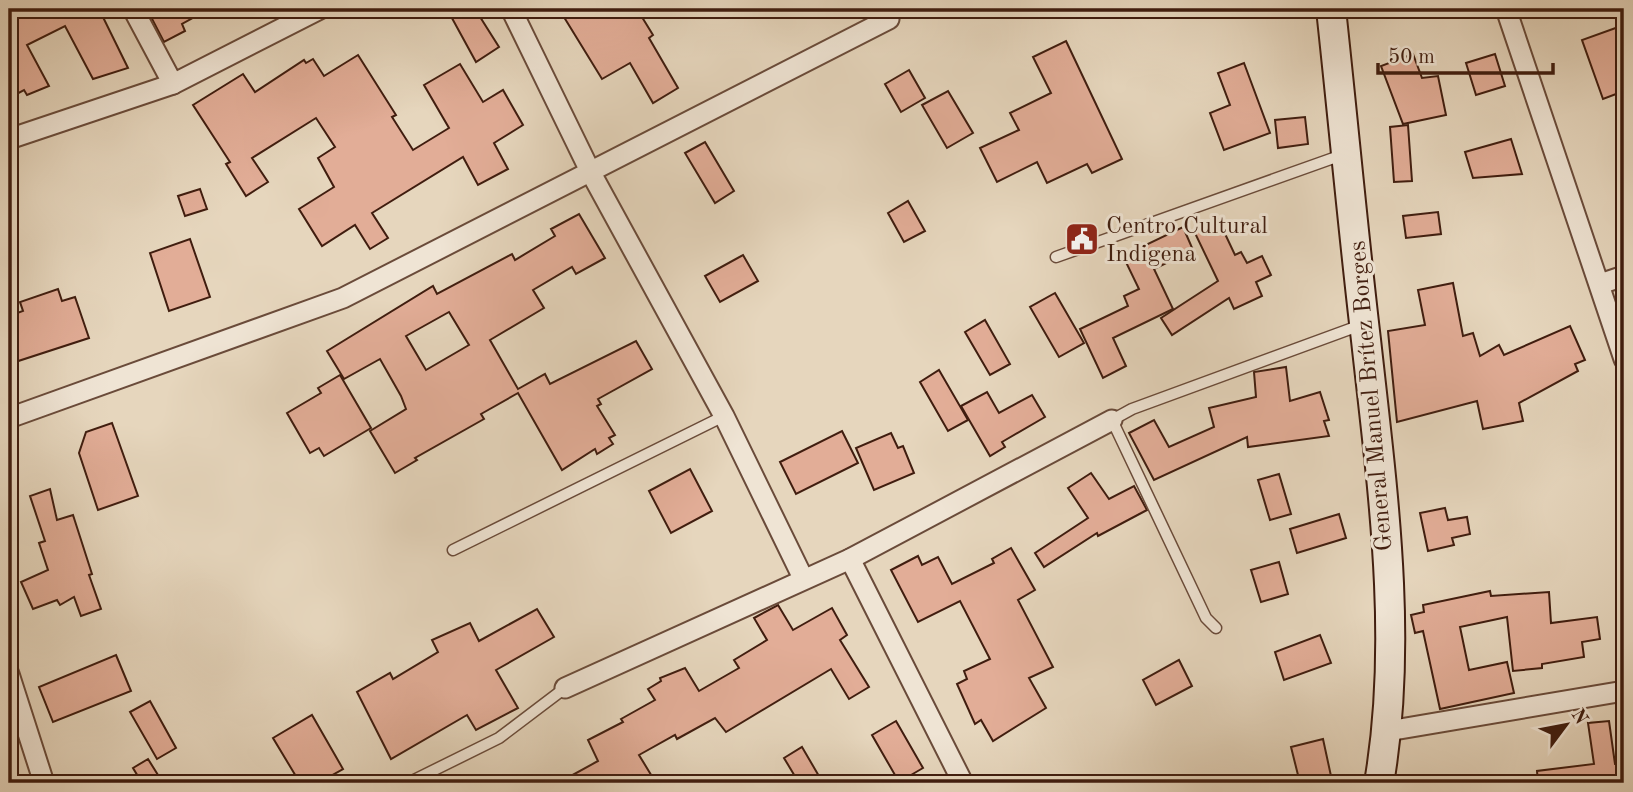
<svg xmlns="http://www.w3.org/2000/svg" width="1633" height="792" viewBox="0 0 1633 792" font-family="'Old Standard TT',serif">
	<style>
		.building { fill: #e2ad97; stroke: #401d0f; stroke-width: 2; fill-rule: evenodd }
		.lines { fill: none; stroke-linecap: round; stroke-linejoin: round }
		.lane-casing { stroke: #6a4b3a; stroke-width: 13 }
		.street-casing { stroke: #6a4b3a; stroke-width: 23 }
		.secondary-casing { stroke: #401d0f; stroke-width: 32 }
		.lane { stroke: #efe4d4; stroke-width: 10 }
		.street { stroke: #efe4d4; stroke-width: 19 }
		.secondary { stroke: #efe4d4; stroke-width: 28 }
		.labels { text-anchor: middle; stroke-width: 6; stroke-linejoin: round; paint-order: stroke }
		.poi-label { font-size: 24px; fill: #401d0f; stroke: #efe4d4; text-anchor: start }
		.street-label { font-size: 24px; fill: #401d0f; stroke: #efe4d4 }
	</style>
	<rect width="100%" height="100%" fill="#e6d6bd"/>
	<filter id="stains"><feTurbulence type="fractalNoise" baseFrequency=".00286" numOctaves="4"/><feColorMatrix values="0 0 0 0 .2 0 0 0 0 .09 0 0 0 0 .02 0 0 0 .5 -.17"/></filter>
	<radialGradient id="worn" r=".72"><stop offset=".6" stop-color="#630" stop-opacity="0"/><stop offset="1" stop-color="#630" stop-opacity=".3"/></radialGradient>
	<g class="building">
		<path d="M9,9H99L128,68L93,79L65,26L27,45L49,86L27,95L24,90L9,98Z"/>
		<path d="M163,9H209L182,24L185,31L164,42L150,15Z"/>
		<path d="M447,9H475L499,47L476,62Z"/>
		<path d="M559,9H637L653,35L649,38L678,88L653,103L630,63L602,79Z"/>
		<path d="M1624,25V91L1603,99L1582,40Z"/>
		<path d="M1066,41L1122,159L1092,173L1087,164L1047,183L1037,162L997,182L980,148L1019,130L1010,113L1051,93L1033,57Z"/>
		<path d="M1413,54L1422,78L1438,76L1446,115L1403,124L1381,66Z"/>
		<path d="M1495,54L1505,86L1476,95L1466,63Z"/>
		<path d="M358,55L396,115L392,117L413,150L449,128L424,85L460,64L483,102L503,90L523,125L494,143L508,169L478,185L463,157L372,213L388,238L370,249L355,225L322,246L299,209L334,187L318,158L335,147L316,118L252,158L268,182L246,196L226,164L230,162L193,105L243,74L255,92L304,60L306,63L313,59L324,76Z"/>
		<path d="M1244,63L1270,133L1224,150L1210,113L1230,105L1218,73Z"/>
		<path d="M909,70L925,98L901,112L885,84Z"/>
		<path d="M948,91L973,133L947,148L922,105Z"/>
		<path d="M1305,117L1308,144L1278,148L1275,120Z"/>
		<path d="M1408,125L1412,181L1394,182L1390,127Z"/>
		<path d="M1511,139L1522,174L1473,178L1465,152Z"/>
		<path d="M705,142L734,191L715,203L685,153Z"/>
		<path d="M200,189L207,209L185,216L178,196Z"/>
		<path d="M908,201L925,231L904,242L888,213Z"/>
		<path d="M1438,212L1441,234L1406,238L1403,216Z"/>
		<path d="M579,214L605,258L576,274L572,267L533,290L544,308L490,340L518,389L545,374L550,384L636,341L652,369L598,399L601,404L597,406L615,435L609,438L613,444L597,454L595,449L562,470L518,393L481,414L484,419L415,458L417,460L395,473L370,431L406,409L401,396L380,359L344,379L327,351L433,286L437,294L512,254L515,260L555,236L551,229ZM449,312L469,345L426,370L406,336Z"/>
		<path d="M1218,219L1235,255L1241,252L1247,263L1262,256L1271,275L1256,282L1262,296L1234,309L1229,298L1172,335L1161,318L1218,281L1194,231Z"/>
		<path d="M1183,227L1193,250L1154,269L1173,309L1113,338L1126,366L1103,378L1080,329L1128,306L1124,296L1139,289L1123,256Z"/>
		<path d="M190,239L210,297L169,311L150,253Z"/>
		<path d="M743,255L758,281L720,302L705,276Z"/>
		<path d="M1453,283L1463,336L1473,333L1480,356L1499,345L1504,355L1570,326L1585,360L1575,364L1578,371L1519,403L1523,421L1483,429L1477,401L1397,422L1388,331L1425,325L1418,290Z"/>
		<path d="M58,289L62,301L75,297L89,338L9,364V316L23,311L20,302Z"/>
		<path d="M1055,293L1084,343L1059,357L1030,307Z"/>
		<path d="M985,320L1010,364L990,375L965,332Z"/>
		<path d="M1286,367L1290,401L1320,392L1329,420L1324,421L1329,436L1248,447L1247,437L1154,480L1129,433L1154,420L1169,447L1214,427L1209,408L1256,397L1254,372Z"/>
		<path d="M939,370L968,420L948,431L920,382Z"/>
		<path d="M340,375L371,428L324,456L319,448L310,453L287,413L321,393L318,388Z"/>
		<path d="M987,392L999,413L1032,395L1045,417L1002,442L1005,447L990,456L961,406Z"/>
		<path d="M112,423L138,496L98,510L79,453L86,432Z"/>
		<path d="M842,431L858,463L796,494L780,462Z"/>
		<path d="M891,433L898,448L903,446L914,473L874,490L856,448Z"/>
		<path d="M690,469L712,511L671,533L649,491Z"/>
		<path d="M1091,473L1109,499L1134,486L1147,510L1098,536L1097,533L1044,567L1035,553L1088,518L1068,488Z"/>
		<path d="M1279,474L1291,514L1270,520L1258,480Z"/>
		<path d="M50,489L57,520L73,515L92,574L89,575L101,609L81,616L74,597L60,605L57,600L33,609L21,582L48,570L39,543L45,541L30,496Z"/>
		<path d="M1445,508L1448,520L1467,517L1470,534L1452,538L1454,545L1428,551L1420,513Z"/>
		<path d="M1339,514L1346,538L1297,553L1290,529Z"/>
		<path d="M1011,548L1035,590L1018,600L1053,667L1029,678L1046,708L993,741L981,720L975,724L957,684L967,679L964,671L990,659L960,601L918,622L891,570L918,556L922,565L938,557L952,584L994,563L992,559Z"/>
		<path d="M1279,562L1288,594L1261,602L1251,570Z"/>
		<path d="M1490,591L1491,596L1549,592L1551,623L1597,617L1600,639L1582,642L1584,657L1542,664V668L1513,671L1507,617L1460,627L1469,670L1507,662L1514,693L1440,709L1423,631L1415,633L1411,615L1424,612L1423,605Z"/>
		<path d="M778,605L793,630L832,608L847,635L840,640L869,687L849,699L831,669L726,732L715,718L677,739L675,735L639,755L656,783H558L598,761L588,740L623,722L621,719L655,700L648,689L661,681L660,678L685,668L699,691L739,668L734,660L767,640L754,618Z"/>
		<path d="M537,609L554,637L496,670L518,708L476,730L467,715L391,759L357,692L390,673L393,679L438,652L432,640L470,623L479,641Z"/>
		<path d="M1320,635L1331,663L1284,680L1275,652Z"/>
		<path d="M116,655L131,691L53,722L39,687Z"/>
		<path d="M1179,660L1192,686L1156,705L1143,680Z"/>
		<path d="M150,701L176,748L157,759L130,712Z"/>
		<path d="M312,715L343,769L318,783H300L273,738Z"/>
		<path d="M896,721L923,768L899,782L872,735Z"/>
		<path d="M1609,721L1615,764L1624,763V783H1538L1537,771L1594,764L1588,723Z"/>
		<path d="M1323,739L1331,776L1300,783L1291,747Z"/>
		<path d="M802,747L823,783H799L784,758Z"/>
		<path d="M148,759L163,783H142L133,768Z"/>
	</g>
	<g class="lines">
		<g class="lane-casing">
			<g id="lane">
				<path d="M1056,257L1342,155"/>
				<path d="M453,550L724,416"/>
				<path d="M1216,628L1206,618L1112,420L1132,409L1361,325"/>
				<path d="M408,783L499,738L565,688"/>
			</g>
		</g>
		<g class="street-casing">
			<g id="street">
				<path d="M133,9L173,84"/>
				<path d="M511,9L591,173L724,416L803,578"/>
				<path d="M1506,9L1624,359"/>
				<path d="M9,139L173,84L320,9"/>
				<path d="M1600,284L1624,276"/>
				<path d="M9,418L343,298L889,19"/>
				<path d="M850,559L963,783"/>
				<path d="M9,674L44,783"/>
				<path d="M565,688L850,559L1112,420"/>
				<path d="M1388,731L1624,691"/>
			</g>
		</g>
		<g class="secondary-casing">
			<path id="secondary" d="M1331,9C1343,119 1353,230 1366,340C1382,485 1404,639 1379,783"/>
		</g>
		<use href="#lane" class="lane"/>
		<use href="#street" class="street"/>
		<use href="#secondary" class="secondary"/>
	</g>
	<defs>
		<g id="civic-square" transform="scale(1.75)"><rect x="-9" y="-9" width="18" height="18" rx="4" fill="#8f2418" stroke="#efe4d4"/><path d="M-.6-6.5H3V-4.5H.6V-3L4-1V1h2V6H-6V1h2V-1L-.6-3ZM-1.2 2.5V6h2.4V2.5Z" fill="#fff"/></g>
	</defs>
	<g fill-rule="evenodd">
		<use href="#civic-square" x="1082" y="239"/>
	</g>
	<g class="labels">
		<g class="poi-label">
			<text x="1106" y="233">Centro Cultural<tspan x="1106" dy="28">Indigena</tspan></text>
		</g>
		<g class="street-label">
			<text transform="translate(1370 396) rotate(-95)" y="8">General Manuel Brítez Borges</text>
		</g>
	</g>
	<rect width="1633" height="792" fill="none" stroke="#e6d6bd" stroke-width="35"/>
	<rect x="10" y="10" width="1612" height="771" fill="none" stroke="#401d0f" stroke-width="3.5"/>
	<rect x="18" y="18" width="1598" height="757" fill="none" stroke="#401d0f" stroke-width="2"/>
	<g transform="translate(1566 725) rotate(58)" stroke="#efe4d4" stroke-width="5" paint-order="stroke">
	<path d="M0-5L12 26L0 18L-12 26Z" fill="#401d0f"/>
	<text y="-10" font-size="19" font-weight="bold" text-anchor="middle" fill="#401d0f">N</text>
	</g>
	<path d="M1378 63v10h175v-10" fill="none" stroke="#401d0f" stroke-width="3.5"/>
	<text x="1388" y="63" font-size="21" fill="#401d0f" stroke="#efe4d4" stroke-width="5" paint-order="stroke">50 m</text>
	<rect width="100%" height="100%" filter="url(#stains)"/>
	<rect width="100%" height="100%" fill="url(#worn)"/>
</svg>
